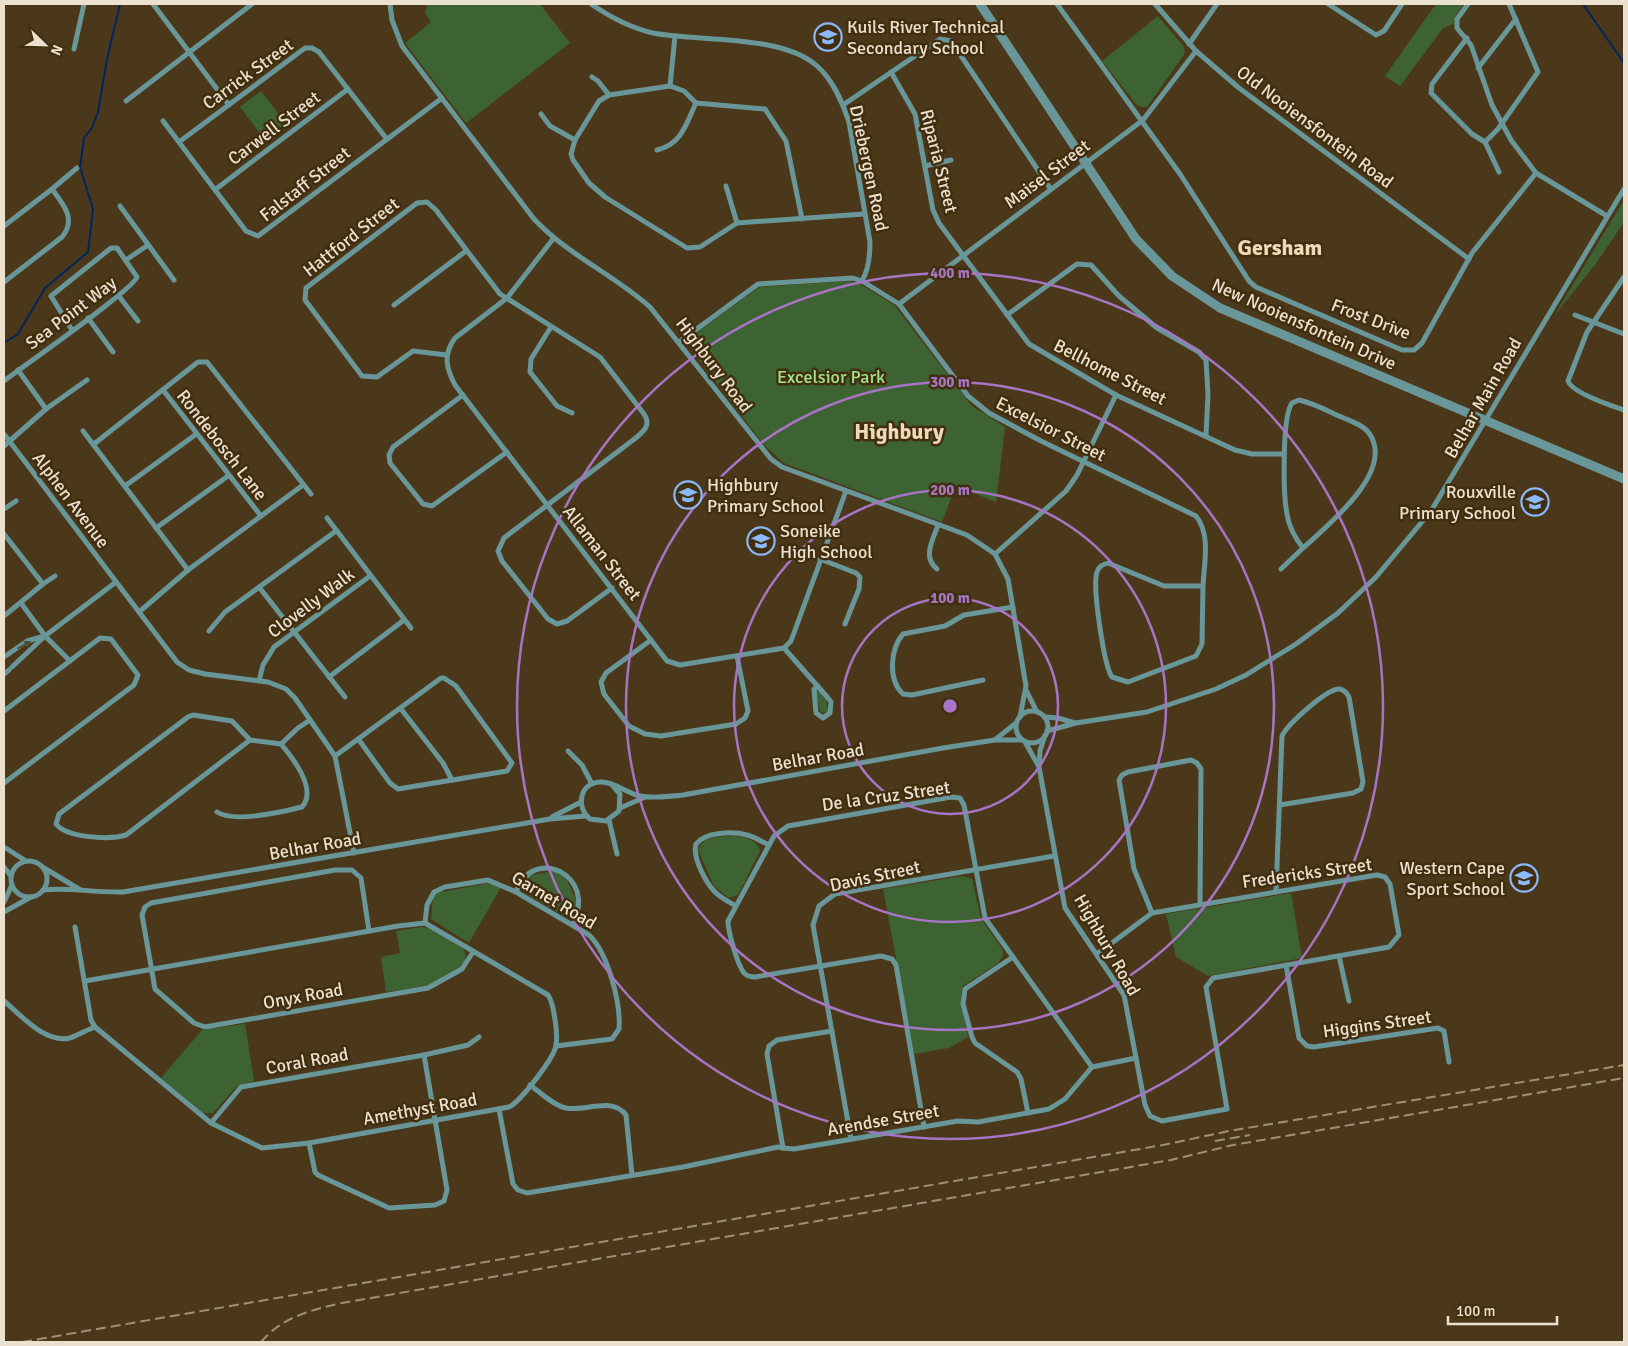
<svg xmlns="http://www.w3.org/2000/svg" width="1628" height="1346" viewBox="0 0 1628 1346" font-family="Signika,sans-serif">
	<style>
		.green { fill: #3e6332 }
		.lines { fill: none; stroke-linecap: round; stroke-linejoin: round }
		.stream { stroke: #00255e; stroke-width: 2 }
		.minor { stroke: #699799; stroke-width: 5 }
		.tertiary { stroke: #699799; stroke-width: 9 }
		.rail { stroke: #9f8f78; stroke-width: 2; stroke-dasharray: 10 5; stroke-linecap: butt }
		.oneway { fill: #4c4e38 }
		.ring { fill: none; stroke: #a874c5; stroke-width: 2.5 }
		.labels { text-anchor: middle; stroke-width: 5; stroke-linejoin: round; paint-order: stroke }
		.poi-label { font-size: 18px; fill: #ece0cf; stroke: #402e0f; text-anchor: start }
		.street-label { font-size: 18px; fill: #ece0cf; stroke: #402e0f }
		.park-label { font-size: 18px; fill: #a0e589; stroke: #402e0f }
		.district-label { font-size: 22px; font-weight: bold; fill: #f0d9b6; stroke: #402e0f }
		.centre { fill: #a874c5; stroke: #402e0f; stroke-width: 2.5 }
		.ring-label { font-size: 15px; text-anchor: middle; font-weight: bold; fill: #a874c5; stroke: #402e0f; stroke-width: 5; stroke-linejoin: round; paint-order: stroke }
	</style>
	<rect width="100%" height="100%" fill="#4b381a"/>
	<g class="green">
		<path d="M427,4H540L570,43L466,123L405,43L431,22L425,13Z"/>
		<path d="M1436,4H1464L1456,15L1453,24L1443,28L1400,86L1385,76Z"/>
		<path d="M1158,16L1184,47L1185,53L1147,107H1141L1136,104L1102,61Z"/>
		<path d="M261,91L287,125L266,141L240,107Z"/>
		<path d="M1624,200V222L1597,262L1554,316Z"/>
		<path d="M849,281L860,284L894,305L972,406L1005,427L996,502L956,486L942,522L784,463L764,445L691,349L690,339L693,335L759,287Z"/>
		<path d="M819,691L826,700L828,711L826,713L820,712L816,692Z"/>
		<path d="M735,836C745,837 758,840 760,851L738,895L729,898L714,886L698,850C702,836 723,836 735,836Z"/>
		<path d="M555,871L566,878L578,905L571,916H564L526,894L523,886L524,880L531,875Z"/>
		<path d="M962,876L972,879L981,919L1003,950V956L998,963L963,986L961,995L968,1037L949,1048L914,1054L883,889Z"/>
		<path d="M489,883L501,887L469,943L431,919L433,898L436,893Z"/>
		<path d="M1291,893L1302,958L1208,976L1176,957L1166,914Z"/>
		<path d="M422,927L431,929L462,948C477,964 442,981 429,985C415,988 400,990 386,992L381,957L400,953L396,931Z"/>
		<path d="M245,1024L254,1081L237,1086L213,1113H203L161,1078L202,1030Z"/>
	</g>
	<g class="lines">
		<g class="stream">
			<path d="M1583,4L1624,63"/>
			<path d="M4,343L18,334L45,288L88,252L93,209L80,167L84,138L92,128L98,112L107,59L120,4"/>
		</g>
		<g class="minor">
			<path d="M153,4L229,105"/>
			<path d="M390,4L392,20L402,46L534,219C569,256 613,274 650,307L771,459L782,467L967,535L995,554L1008,579L1026,686L1020,717"/>
			<path d="M591,4C610,17 631,28 653,33C699,42 781,34 817,66C832,79 843,103 849,122L870,242C870,256 869,269 862,281"/>
			<path d="M1057,4L1180,174L1249,281L1256,287L1402,350H1414L1422,343L1472,253L1536,173L1607,216"/>
			<path d="M1155,4L1196,51L1239,88L1469,259"/>
			<path d="M1328,4L1376,35L1384,31L1402,4"/>
			<path d="M1468,4L1457,19V28L1471,45L1492,105L1511,140L1536,173"/>
			<path d="M1467,38L1432,84L1431,93L1472,134L1485,142L1498,129L1538,72L1509,4"/>
			<path d="M1189,44L1217,4"/>
			<path d="M74,49L84,4"/>
			<path d="M1478,68L1516,19"/>
			<path d="M891,72L915,114L933,210L939,223L1029,344L1116,395L1235,450L1252,454H1284"/>
			<path d="M592,77L598,81L609,95"/>
			<path d="M670,86L675,36"/>
			<path d="M126,101L252,4"/>
			<path d="M843,105L940,39L951,41L1050,188"/>
			<path d="M541,114L550,126L575,140"/>
			<path d="M163,121L246,231L258,236L442,98"/>
			<path d="M179,142L305,48H312L319,52L386,138"/>
			<path d="M1485,142L1499,172"/>
			<path d="M657,150C682,144 686,124 696,103"/>
			<path d="M925,166L951,160"/>
			<path d="M726,186L737,223"/>
			<path d="M52,189L77,168"/>
			<path d="M216,189L348,89"/>
			<path d="M120,206L174,280"/>
			<path d="M802,219L786,141L765,109L696,103L684,91L670,86L609,95L599,101L575,140L571,154L573,160L589,183L605,197L687,248L700,247L737,223L864,214"/>
			<path d="M4,226L52,189C63,204 77,219 62,237L4,282"/>
			<path d="M553,239L507,298L455,338C443,354 446,368 455,385L667,661L680,665L784,648L791,641L846,491"/>
			<path d="M126,260L148,245"/>
			<path d="M1624,277L1587,332L1568,381C1572,393 1612,406 1624,410"/>
			<path d="M118,295L138,321"/>
			<path d="M899,304L1143,120L1196,51"/>
			<path d="M394,305L466,251"/>
			<path d="M1007,315L1077,264L1091,265L1119,296L1157,328L1199,352L1206,360L1208,394L1206,436"/>
			<path d="M1575,315L1624,334"/>
			<path d="M88,318L113,352"/>
			<path d="M551,327L531,359L530,372L557,406L572,413"/>
			<path d="M679,342L758,284L853,278L862,281L899,304L968,396L989,413L1041,441L1196,516C1211,534 1204,564 1203,586H1164L1108,563C1102,565 1099,566 1097,572C1092,586 1104,666 1112,677L1128,682L1196,656L1202,644L1203,586"/>
			<path d="M447,355L413,351L377,377L362,376L305,300L306,288L417,203L427,202L436,210L500,294L600,357L644,414C651,424 645,430 637,437L504,538L498,551L502,561L548,619L557,624L567,621L612,588"/>
			<path d="M18,370L46,409"/>
			<path d="M4,381C22,367 134,289 137,277L117,248H111L51,296L72,330"/>
			<path d="M163,390L261,516"/>
			<path d="M463,395L393,447L389,455L390,463L423,504L432,506L507,452"/>
			<path d="M83,431L188,570"/>
			<path d="M4,434L177,662L189,670L205,674L268,682L286,689L295,698L335,756L354,853"/>
			<path d="M94,444L198,362H207L311,494"/>
			<path d="M4,446L46,409L87,380"/>
			<path d="M125,486L195,435"/>
			<path d="M4,509L16,501"/>
			<path d="M327,518L411,628"/>
			<path d="M156,528L228,476"/>
			<path d="M4,534L43,584"/>
			<path d="M995,554L1066,491L1077,475L1116,395"/>
			<path d="M820,559L856,573L860,577L859,589L845,624"/>
			<path d="M937,569C922,557 933,540 938,525"/>
			<path d="M1281,569L1303,548C1295,538 1289,528 1287,514C1283,495 1282,416 1292,403L1299,400C1313,403 1326,410 1339,416C1348,420 1362,424 1369,433C1396,471 1328,525 1303,548"/>
			<path d="M259,587L345,697"/>
			<path d="M21,603L45,636L70,661"/>
			<path d="M139,612L188,570L303,485"/>
			<path d="M4,616L43,584L55,576"/>
			<path d="M209,631L225,612L336,531"/>
			<path d="M651,640L606,673L601,682L604,694L629,726L645,734L661,736L736,724L745,718L748,711L737,656"/>
			<path d="M784,648L828,698L831,702L830,713L823,718L816,713L814,689L818,686"/>
			<path d="M4,657L27,641L45,636"/>
			<path d="M12,667L45,636L116,582"/>
			<path d="M4,674L9,670"/>
			<path d="M329,677L404,620"/>
			<path d="M983,680L912,695L903,694C887,679 891,648 903,634L945,626L964,615L1013,607"/>
			<path d="M259,681L263,665L274,647L370,576"/>
			<path d="M1026,690L1037,712"/>
			<path d="M401,709L443,763L452,780"/>
			<path d="M4,711L100,638L111,639L138,675L134,685L4,783"/>
			<circle cx="1032" cy="727" r="16"/>
			<path d="M1045,717L1058,718L1075,723"/>
			<path d="M1047,731L1076,723L1147,712L1216,689L1246,675L1296,644L1338,613L1376,577L1431,511L1624,189"/>
			<path d="M1045,735L1040,751L1039,767L1065,908L1124,995L1145,1105L1150,1116L1162,1121L1227,1109L1206,987L1213,978L1389,947L1399,935L1390,884L1385,877L1377,875L1152,913L1097,954"/>
			<path d="M996,739L1016,723"/>
			<path d="M250,740L126,835C110,840 67,838 56,824L59,814L188,717L193,715L232,721L250,740L281,744L298,728L310,720"/>
			<path d="M1025,742L1038,765"/>
			<path d="M568,751L582,765L592,784"/>
			<path d="M335,756L441,678H444L456,686L512,763L507,771L398,789L390,783L359,740"/>
			<path d="M613,786L620,794L619,811L606,821L590,819C576,808 579,783 600,782C613,781 627,793 640,796C654,799 669,796 683,795L943,748L995,740H1022"/>
			<path d="M620,808L643,798"/>
			<path d="M217,812C234,823 282,812 302,807C318,789 292,757 281,744"/>
			<path d="M552,817L581,802"/>
			<path d="M609,820L617,854"/>
			<path d="M4,847L26,861"/>
			<circle cx="29" cy="879" r="18"/>
			<path d="M4,867L11,876"/>
			<path d="M44,868L79,889"/>
			<path d="M43,890C70,887 96,893 123,892L550,819L586,816"/>
			<path d="M516,892C533,844 598,875 573,924"/>
			<path d="M1276,892L1282,736C1287,725 1328,687 1340,689C1344,690 1347,693 1349,697L1363,782L1361,789L1353,793L1280,805"/>
			<path d="M4,902L12,885"/>
			<path d="M736,906C729,902 721,898 715,892C706,883 692,857 696,844C705,832 733,831 747,835C755,837 762,842 769,845"/>
			<path d="M4,912L31,897"/>
			<path d="M1152,913L1134,869L1119,780L1122,775L1128,772L1191,760L1197,763L1201,769L1200,904"/>
			<path d="M425,923L427,905L434,892L445,887L488,880L516,892L589,935C608,953 621,1003 619,1029L612,1039L556,1046"/>
			<path d="M75,927L91,1020L95,1027L211,1123L262,1148L309,1143L509,1107C520,1102 555,1057 556,1045C558,1035 554,1003 548,995L425,923L398,926L85,981"/>
			<path d="M369,931L361,878L352,870H335L151,903L145,907L142,915L155,989L194,1023L205,1027L428,988L462,969L473,952"/>
			<path d="M1339,956L1349,1001"/>
			<path d="M1013,957L965,989L963,1004L972,1037L975,1043L1017,1072L1021,1079L1028,1113"/>
			<path d="M1286,965L1299,1038L1307,1046L1314,1047L1438,1028L1444,1031L1449,1062"/>
			<path d="M4,1001C21,1015 45,1044 70,1038C78,1035 87,1030 95,1027"/>
			<path d="M832,1031L777,1040L769,1046L767,1054L783,1148L794,1149L958,1121L978,1122L1049,1109L1065,1099L1092,1067L1136,1058"/>
			<path d="M530,1085C540,1092 554,1106 566,1108C586,1112 612,1096 626,1115L632,1175"/>
			<path d="M499,1109L513,1184L518,1190L527,1193L683,1167L778,1147L783,1148"/>
			<path d="M211,1123L241,1087L424,1055L468,1045L479,1037"/>
			<path d="M924,1127L896,965L892,959L881,956L755,977C750,977 747,976 744,973C737,964 728,931 728,921L774,836L788,826L951,797L960,798L964,805L985,918L1092,1067"/>
			<path d="M851,1139L813,925L819,906L835,894L1054,856"/>
			<path d="M309,1143L315,1172L318,1175L389,1208L435,1205L444,1201L447,1190L424,1055"/>
		</g>
		<path class="tertiary" d="M980,4L1136,239L1172,276L1220,308L1624,479"/>
		<g class="rail">
			<path d="M1215,1141L1250,1135"/>
			<path d="M22,1342L1163,1145L1229,1131L1624,1065"/>
			<path d="M261,1342C282,1317 311,1310 342,1303L1171,1160L1233,1145L1624,1078"/>
		</g>
	</g>
	<defs><path id="oneway-solid" d="M-6-.8H1V-3.2L6.5 0L1 3.2V.8H-6Z" transform="scale(1.25)"/></defs>
	<use class="oneway" href="#oneway-solid" transform="translate(24 645) rotate(-30)"/>
	<g class="ring">
		<circle cx="950" cy="706" r="108"/>
		<circle cx="950" cy="706" r="216"/>
		<circle cx="950" cy="706" r="324"/>
		<circle cx="950" cy="706" r="433"/>
	</g>
	<defs>
		<g id="school-ring" transform="scale(1.4375)"><circle r="9.5" fill="#402e0f" stroke="#8cb9fc" stroke-width="1.5"/><path d="M0-5L7-2L0 1L-7-2ZM-4 1L0 2.5L4 1V4Q0 6-4 4Z" fill="#8cb9fc"/></g>
	</defs>
	<g fill-rule="evenodd">
		<use href="#school-ring" x="828" y="37"/>
		<use href="#school-ring" x="688" y="495"/>
		<use href="#school-ring" x="1535" y="502"/>
		<use href="#school-ring" x="761" y="541"/>
		<use href="#school-ring" x="1524" y="878"/>
	</g>
	<g class="labels">
		<g class="poi-label">
			<text x="847" y="33">Kuils River Technical<tspan x="847" dy="21">Secondary School</tspan></text>
			<text x="707" y="491">Highbury<tspan x="707" dy="21">Primary School</tspan></text>
			<text x="1516" y="498" text-anchor="end">Rouxville<tspan x="1516" dy="21">Primary School</tspan></text>
			<text x="780" y="537">Soneike<tspan x="780" dy="21">High School</tspan></text>
			<text x="1505" y="874" text-anchor="end">Western Cape<tspan x="1505" dy="21">Sport School</tspan></text>
		</g>
		<g class="street-label">
			<text transform="translate(248 74) rotate(-36)" y="6">Carrick Street</text>
			<text transform="translate(1315 127) rotate(37)" y="6">Old Nooiensfontein Road</text>
			<text transform="translate(274 128) rotate(-37)" y="6">Carwell Street</text>
			<text transform="translate(939 161) rotate(76)" y="6">Riparia Street</text>
			<text transform="translate(869 168) rotate(78)" y="6">Driebergen Road</text>
			<text transform="translate(1047 174) rotate(-37)" y="6">Maisel Street</text>
			<text transform="translate(305 184) rotate(-38)" y="6">Falstaff Street</text>
			<text transform="translate(351 237) rotate(-38)" y="6">Hattford Street</text>
			<text transform="translate(71 313) rotate(-37)" y="6">Sea Point Way</text>
			<text transform="translate(1371 319) rotate(21)" y="6">Frost Drive</text>
			<text transform="translate(1304 324) rotate(24)" y="6">New Nooiensfontein Drive</text>
			<text transform="translate(714 365) rotate(53)" y="6">Highbury Road</text>
			<text transform="translate(1110 372) rotate(27)" y="6">Bellhome Street</text>
			<text transform="translate(1483 398) rotate(-60)" y="6">Belhar Main Road</text>
			<text transform="translate(1051 429) rotate(27)" y="6">Excelsior Street</text>
			<text transform="translate(222 445) rotate(52)" y="6">Rondebosch Lane</text>
			<text transform="translate(71 500) rotate(53)" y="6">Alphen Avenue</text>
			<text transform="translate(602 553) rotate(52)" y="6">Allaman Street</text>
			<text transform="translate(311 603) rotate(-37)" y="6">Clovelly Walk</text>
			<text transform="translate(818 757) rotate(-10)" y="6">Belhar Road</text>
			<text transform="translate(886 796) rotate(-8)" y="6">De la Cruz Street</text>
			<text transform="translate(315 846) rotate(-10)" y="6">Belhar Road</text>
			<text transform="translate(1307 873) rotate(-8)" y="6">Fredericks Street</text>
			<text transform="translate(875 876) rotate(-12)" y="6">Davis Street</text>
			<text transform="translate(554 900) rotate(31)" y="6">Garnet Road</text>
			<text transform="translate(1107 945) rotate(60)" y="6">Highbury Road</text>
			<text transform="translate(303 996) rotate(-10)" y="6">Onyx Road</text>
			<text transform="translate(1377 1024) rotate(-8)" y="6">Higgins Street</text>
			<text transform="translate(307 1061) rotate(-10)" y="6">Coral Road</text>
			<text transform="translate(420 1109) rotate(-10)" y="6">Amethyst Road</text>
			<text transform="translate(883 1120) rotate(-10)" y="6">Arendse Street</text>
		</g>
		<g class="park-label">
			<text x="831" y="383">Excelsior Park</text>
		</g>
		<g class="district-label">
			<text x="1280" y="255">Gersham</text>
			<text x="899" y="439">Highbury</text>
		</g>
	</g>
	<circle cx="950" cy="706" r="8" class="centre"/>
	<g class="ring-label">
		<text x="950" y="278">400 m</text>
		<text x="950" y="387">300 m</text>
		<text x="950" y="495">200 m</text>
		<text x="950" y="603">100 m</text>
	</g>
	<rect width="1628" height="1346" fill="none" stroke="#ece0cf" stroke-width="10"/>
	<g transform="translate(45 45) rotate(113)" stroke="#402e0f" stroke-width="4" paint-order="stroke">
	<path d="M0-4L9 19L0 12L-9 19Z" fill="#ece0cf"/>
	<text y="-8" font-size="14" font-weight="bold" text-anchor="middle" fill="#ece0cf">N</text>
	</g>
	<path d="M1448 1316v8h109v-8" fill="none" stroke="#ece0cf" stroke-width="2.5"/>
	<text x="1456" y="1316" font-size="15" fill="#ece0cf" stroke="#402e0f" stroke-width="4" paint-order="stroke">100 m</text>
</svg>
